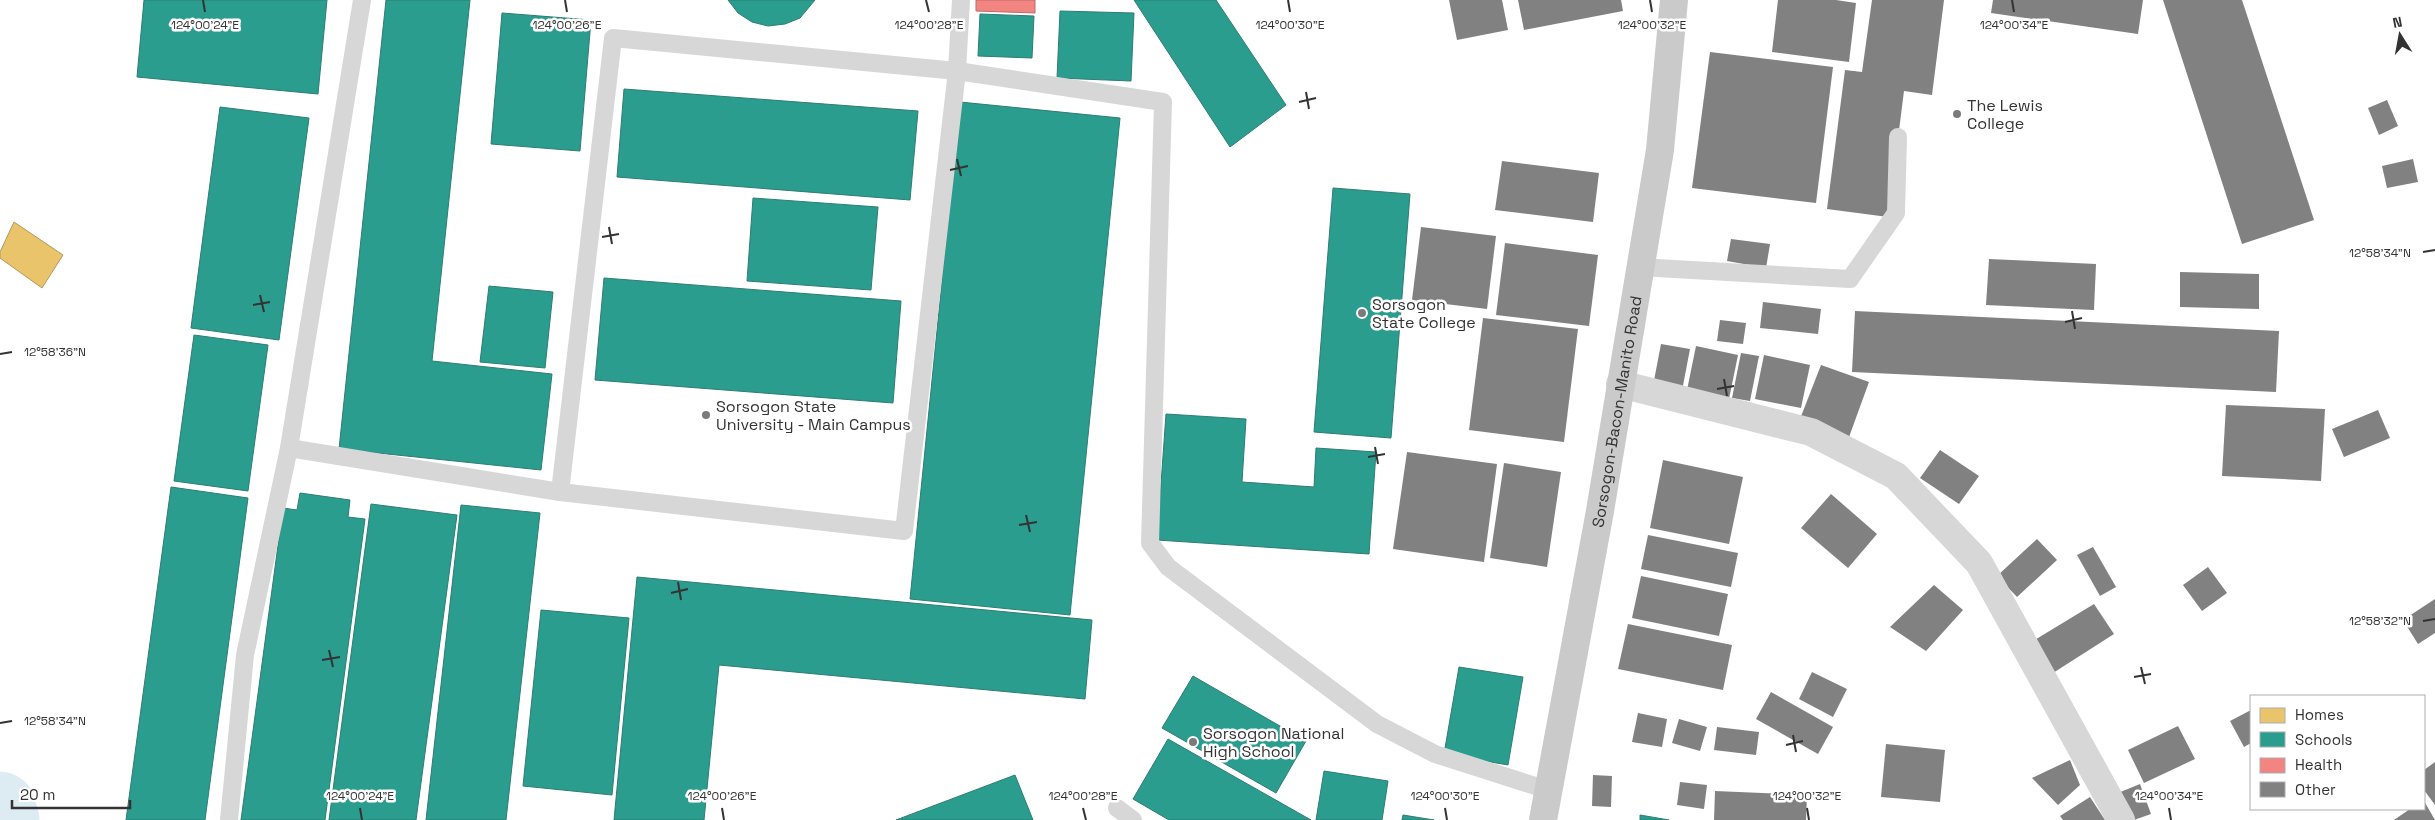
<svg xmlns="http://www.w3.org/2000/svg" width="2435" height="820" viewBox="0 0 2435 820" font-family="'Space Grotesk',sans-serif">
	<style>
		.homes { fill: #e9c46a; stroke: #b2985a }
		.schools { fill: #2a9d8f; stroke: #2d7d73 }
		.health { fill: #f28482; stroke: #b96c6a }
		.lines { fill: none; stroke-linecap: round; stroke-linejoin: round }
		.river { stroke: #ddebf3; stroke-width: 71 }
		.building { fill: #818181 }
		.lane { stroke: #d7d7d7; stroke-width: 18 }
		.street { stroke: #d7d7d7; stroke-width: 28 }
		.primary { stroke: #cacaca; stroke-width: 28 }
		.ticks { fill: none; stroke: #333; stroke-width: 2 }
		.poi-dot { fill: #7a7a7a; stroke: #fff; stroke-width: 2 }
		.labels { text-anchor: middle; stroke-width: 5; stroke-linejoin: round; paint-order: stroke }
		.poi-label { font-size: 16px; fill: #333; stroke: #fff; text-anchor: start }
		.street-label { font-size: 16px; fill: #333; stroke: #fff }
		.ticks-label { font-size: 12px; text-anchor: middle; fill: #333; stroke: #fff; stroke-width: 5; stroke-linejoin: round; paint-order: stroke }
	</style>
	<rect width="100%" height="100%" fill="#fff"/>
	<path class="homes" d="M14,222L63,255L42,288L0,258V252Z"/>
	<g class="schools">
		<path d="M144,0H327L318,94L137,77Z"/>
		<path d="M386,0H470L432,361L552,374L541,470L339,449Z"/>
		<path d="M728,0H815L800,18L785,24L768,26L752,22L738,13Z"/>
		<path d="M1134,0H1216L1286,105L1230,147Z"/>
		<path d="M1060,11L1134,13L1131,81L1057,78Z"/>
		<path d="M502,13L591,20L580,151L491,144Z"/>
		<path d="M980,14L1034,16L1032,58L978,56Z"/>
		<path d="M624,89L918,111L910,200L617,177Z"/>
		<path d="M960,102L1120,118L1070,615L910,599Z"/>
		<path d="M220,107L309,118L279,340L191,328Z"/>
		<path d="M1333,188L1410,194L1391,438L1314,432Z"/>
		<path d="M753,198L878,207L871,290L747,281Z"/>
		<path d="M604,278L901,301L893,403L595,380Z"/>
		<path d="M489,286L553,292L545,368L480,362Z"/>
		<path d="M194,335L268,345L248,491L174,481Z"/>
		<path d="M1166,414L1246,419L1242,482L1314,487L1316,448L1376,452L1369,554L1157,540Z"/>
		<path d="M171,487L248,498L205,820H126Z"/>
		<path d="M300,493L350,500L348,517L365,519L325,820H241L283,508L297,510Z"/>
		<path d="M371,504L457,515L416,820H329Z"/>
		<path d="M461,505L540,513L506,820H426Z"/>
		<path d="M637,577L1092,620L1085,699L719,665L704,820H614Z"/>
		<path d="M541,610L629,618L612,795L523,786Z"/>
		<path d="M1459,667L1523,677L1508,765L1444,754Z"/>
		<path d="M1193,676L1306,741L1276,793L1162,728Z"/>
		<path d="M1168,739L1311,820H1169L1133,799Z"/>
		<path d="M1324,771L1388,781L1382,820H1316Z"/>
		<path d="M1015,775L1033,820H896Z"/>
		<path d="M1403,815L1434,820H1402Z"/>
		<path d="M1640,815L1669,820H1640Z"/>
	</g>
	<path class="health" d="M976,0H1035V13L976,11Z"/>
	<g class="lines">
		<path class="river" d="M0,807L4,820"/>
	</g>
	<g class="building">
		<path d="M1449,0H1502L1508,30L1457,40Z"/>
		<path d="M1518,0H1621L1623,11L1524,30Z"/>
		<path d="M1778,0H1836L1856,3L1849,62L1772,52Z"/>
		<path d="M1872,0H1944L1932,95L1904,91L1888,217L1827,209L1845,70L1862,72Z"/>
		<path d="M1993,0H2143L2138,34L1991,13Z"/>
		<path d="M2163,0H2242L2314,220L2242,244Z"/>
		<path d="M1710,52L1833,67L1816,203L1692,188Z"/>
		<path d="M2387,100L2398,126L2379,135L2368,108Z"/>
		<path d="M2413,159L2418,182L2387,188L2382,166Z"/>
		<path d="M1502,161L1599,173L1593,222L1495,210Z"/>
		<path d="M1421,227L1496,236L1487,309L1412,300Z"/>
		<path d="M1731,239L1770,244L1766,268L1727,261Z"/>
		<path d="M1505,243L1598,255L1589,326L1496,315Z"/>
		<path d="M1989,259L2096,264L2094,310L1986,305Z"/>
		<path d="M2180,272L2259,274V309L2180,307Z"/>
		<path d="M1763,302L1821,309L1818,334L1760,328Z"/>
		<path d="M1855,311L2279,331L2276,392L1852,372Z"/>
		<path d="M1483,318L1578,329L1564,442L1469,430Z"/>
		<path d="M1720,320L1746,323L1743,344L1717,341Z"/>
		<path d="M1661,344L1690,349L1681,396L1652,391Z"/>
		<path d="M1696,346L1738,355L1728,404L1686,395Z"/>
		<path d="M1741,353L1759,356L1750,401L1732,398Z"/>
		<path d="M1764,355L1810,365L1801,408L1755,399Z"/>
		<path d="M1821,365L1869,382L1849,437L1800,419Z"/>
		<path d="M2226,405L2325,409L2321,481L2222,476Z"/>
		<path d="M2378,410L2390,438L2344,457L2332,429Z"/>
		<path d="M1940,450L1979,476L1959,504L1920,478Z"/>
		<path d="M1407,452L1497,464L1484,562L1393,549Z"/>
		<path d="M1663,460L1743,477L1729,544L1650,528Z"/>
		<path d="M1504,463L1561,472L1547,567L1490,558Z"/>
		<path d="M1831,494L1877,534L1848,568L1801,528Z"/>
		<path d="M1648,535L1738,553L1731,587L1641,569Z"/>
		<path d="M2037,539L2057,560L2017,597L1997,576Z"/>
		<path d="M2093,547L2116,587L2100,596L2077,555Z"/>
		<path d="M2208,567L2227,593L2202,611L2183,585Z"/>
		<path d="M1641,576L1728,594L1719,636L1632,618Z"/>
		<path d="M1934,585L1963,610L1926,651L1890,627Z"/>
		<path d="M2435,599V633L2418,644L2403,620Z"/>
		<path d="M2094,604L2114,634L2053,673L2033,641Z"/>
		<path d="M1628,624L1732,645L1723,690L1618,669Z"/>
		<path d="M1812,672L1847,689L1833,717L1799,699Z"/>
		<path d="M1771,692L1833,727L1818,754L1756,719Z"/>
		<path d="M2251,710V743L2244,747L2230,721Z"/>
		<path d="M1638,713L1667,719L1662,747L1632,742Z"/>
		<path d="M1679,719L1707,727L1700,751L1672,743Z"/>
		<path d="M2178,726L2195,759L2144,783L2128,750Z"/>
		<path d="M1717,727L1759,732L1756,755L1714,750Z"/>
		<path d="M1886,744L1945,750L1940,802L1881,797Z"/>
		<path d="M2070,760L2080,785L2058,805L2032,778Z"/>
		<path d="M2435,762V805L2424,790V770Z"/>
		<path d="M1593,775L1612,776L1611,807L1592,806Z"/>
		<path d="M1680,782L1707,785L1704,809L1677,805Z"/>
		<path d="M2140,784L2151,814L2134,820L2118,793Z"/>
		<path d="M1715,791L1807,795L1806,820H1714Z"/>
		<path d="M2090,797L2105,820H2063L2060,816Z"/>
		<path d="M2424,801L2435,820H2394L2410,809H2424Z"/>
	</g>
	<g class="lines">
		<g class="lane">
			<path d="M1639,267L1850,279L1896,213L1898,137"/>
			<path d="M289,448L560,492L904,531L957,71L961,0"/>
			<path d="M560,492L613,38L957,71L1163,102L1150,543L1168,567L1377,724L1435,754L1548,790"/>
			<path d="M1117,808L1133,820"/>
			<path d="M229,820L245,655L289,448L362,0"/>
		</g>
		<path class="street" d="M1620,384L1811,432L1896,476L1979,563L2121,820"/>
		<path class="primary" id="s1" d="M1543,820L1600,511L1660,150L1674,0"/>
	</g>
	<path class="ticks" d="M203,0L205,12M565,0L567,12M926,0L929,12M1288,0L1290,12M1650,0L1652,12M2012,0L2014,12M1306,92L1309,109M1299,102L1316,98M957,159L961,176M950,170L968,166M609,227L612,244M602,237L619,234M2423,252L2435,250M260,295L264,312M253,305L270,302M2072,311L2075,329M2065,322L2082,318M0,354L12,352M1724,379L1727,396M1717,389L1734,386M1375,447L1378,464M1368,457L1385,454M1026,515L1030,532M1019,525L1037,522M678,582L681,600M671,593L688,589M2423,621L2435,619M329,650L333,667M322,660L340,657M2141,667L2145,684M2134,677L2151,674M0,723L12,721M1793,735L1796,752M1786,745L1803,741M360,808L362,820M722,808L724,820M1083,808L1086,820M1445,808L1447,820M1807,808L1809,820M2169,808L2171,820"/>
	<g class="poi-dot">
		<circle cx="1957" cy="114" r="5"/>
		<circle cx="1362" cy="313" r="5"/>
		<circle cx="706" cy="415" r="5"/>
		<circle cx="1193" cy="742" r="5"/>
	</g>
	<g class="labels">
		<g class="poi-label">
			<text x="1967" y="111">The Lewis<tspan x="1967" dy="18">College</tspan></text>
			<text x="1372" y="310">Sorsogon<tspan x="1372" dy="18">State College</tspan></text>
			<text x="716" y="412">Sorsogon State<tspan x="716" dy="18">University - Main Campus</tspan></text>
			<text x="1203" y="739">Sorsogon National<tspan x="1203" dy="18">High School</tspan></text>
		</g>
		<g class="street-label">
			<text dy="6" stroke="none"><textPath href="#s1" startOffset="415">Sorsogon-Bacon-Manito Road</textPath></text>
		</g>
	</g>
	<g class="ticks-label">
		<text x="205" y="29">124°00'24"E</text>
		<text x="567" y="29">124°00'26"E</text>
		<text x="929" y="29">124°00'28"E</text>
		<text x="1290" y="29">124°00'30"E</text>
		<text x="1652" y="29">124°00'32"E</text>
		<text x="2014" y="29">124°00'34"E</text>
		<text x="2380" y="257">12°58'34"N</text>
		<text x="55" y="356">12°58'36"N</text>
		<text x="2380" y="625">12°58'32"N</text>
		<text x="55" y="725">12°58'34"N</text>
		<text x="360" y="800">124°00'24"E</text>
		<text x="722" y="800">124°00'26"E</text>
		<text x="1083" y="800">124°00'28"E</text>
		<text x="1445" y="800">124°00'30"E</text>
		<text x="1807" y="800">124°00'32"E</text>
		<text x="2169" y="800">124°00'34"E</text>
	</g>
	<rect x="2250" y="695" width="175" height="115" fill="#ffffff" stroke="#adadad"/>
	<rect x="2260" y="708" width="25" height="15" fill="#e9c46a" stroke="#adadad"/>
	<text x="2295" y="720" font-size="15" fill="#333333">Homes</text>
	<rect x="2260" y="732" width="25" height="15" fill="#2a9d8f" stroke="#adadad"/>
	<text x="2295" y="745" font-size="15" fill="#333333">Schools</text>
	<rect x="2260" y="758" width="25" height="15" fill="#f28482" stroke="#adadad"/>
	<text x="2295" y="770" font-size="15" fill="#333333">Health</text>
	<rect x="2260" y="782" width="25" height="15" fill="#818181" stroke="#adadad"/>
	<text x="2295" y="795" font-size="15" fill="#333333">Other</text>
	<g transform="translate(2400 35) rotate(349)" stroke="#ffffff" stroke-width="4" paint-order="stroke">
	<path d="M0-4L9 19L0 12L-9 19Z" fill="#333333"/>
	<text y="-8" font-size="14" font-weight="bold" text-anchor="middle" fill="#333333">N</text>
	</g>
	<path d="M12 800v8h118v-8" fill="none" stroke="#333333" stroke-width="2.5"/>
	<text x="20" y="800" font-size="15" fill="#333333" stroke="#ffffff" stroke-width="4" paint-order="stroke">20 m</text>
</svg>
